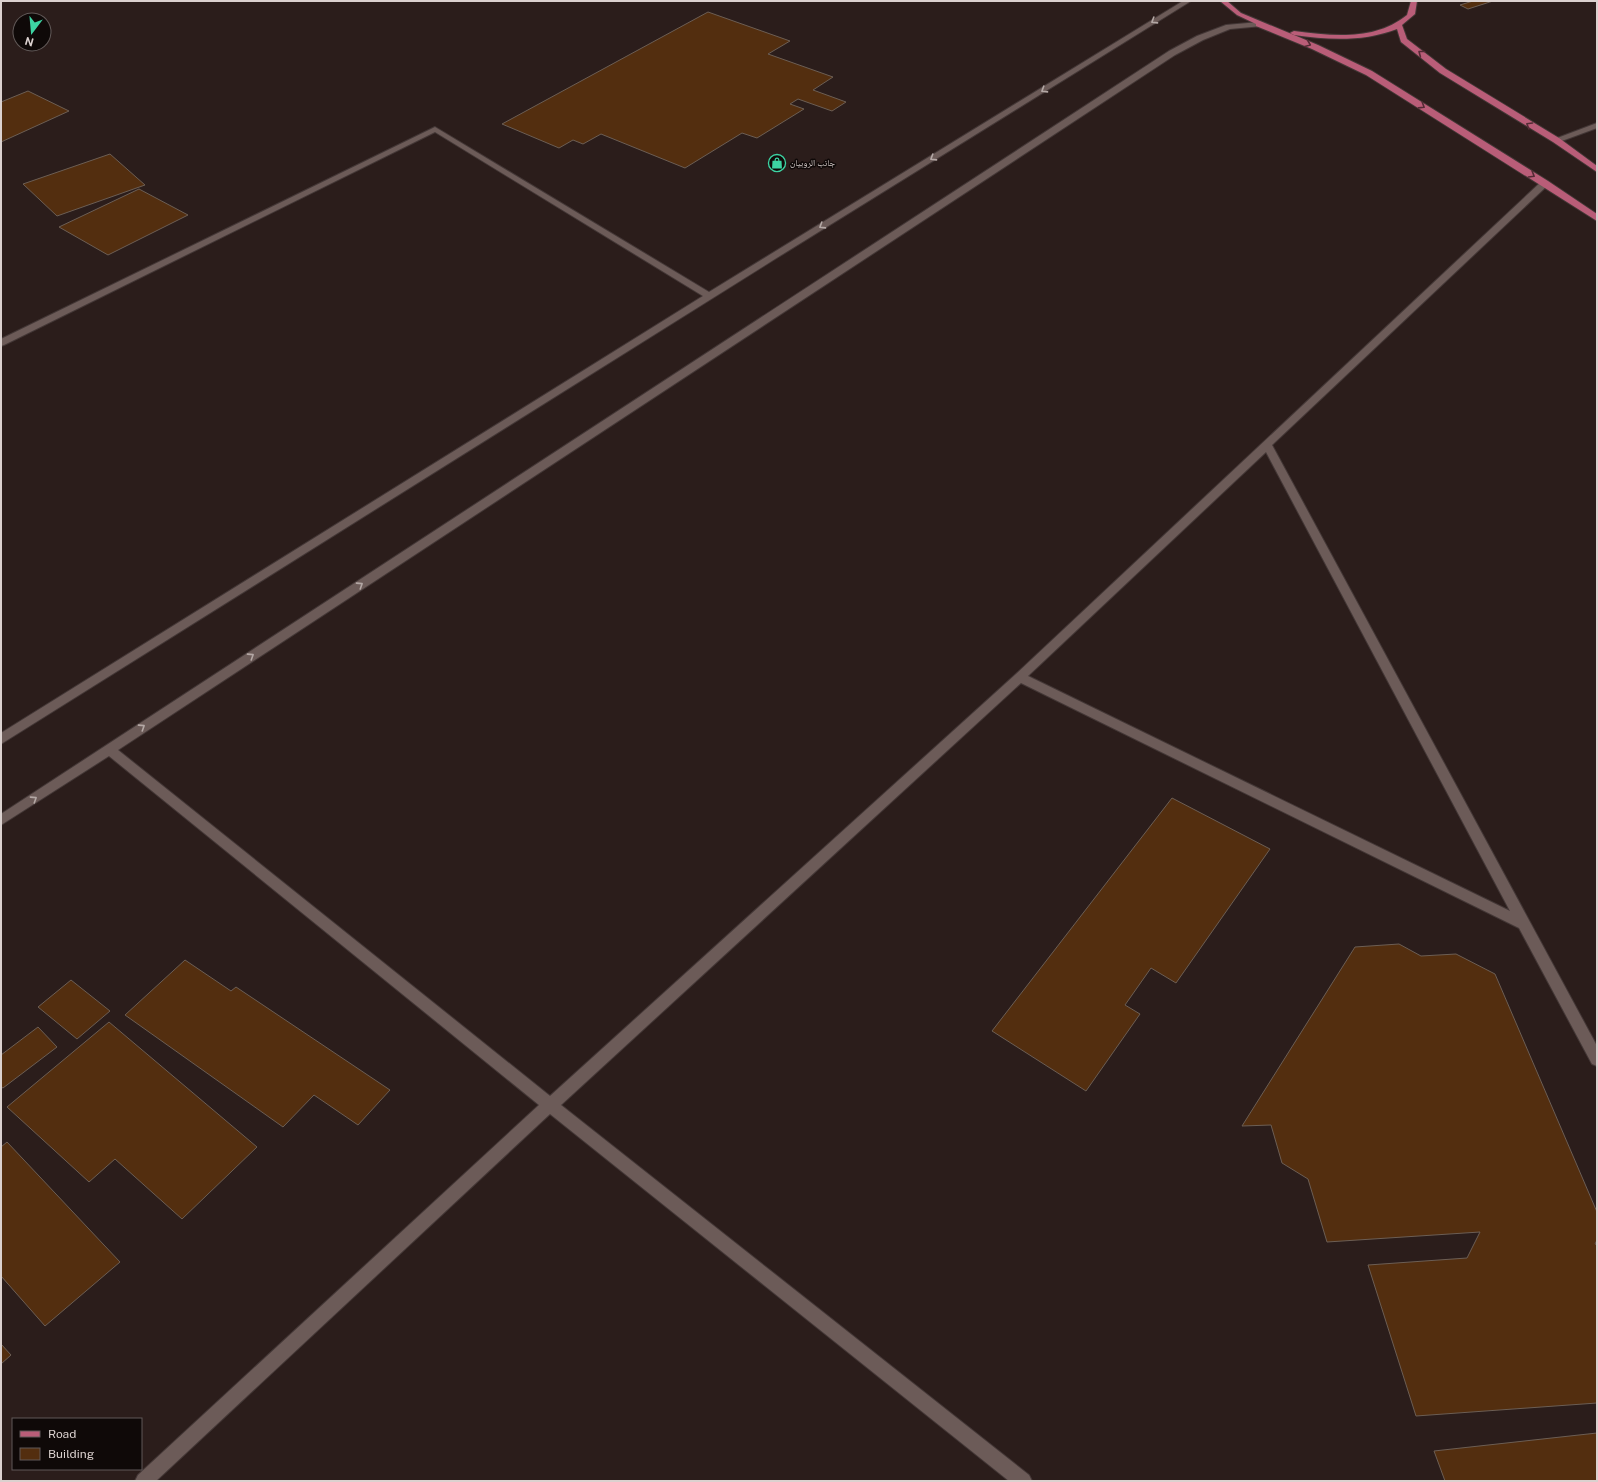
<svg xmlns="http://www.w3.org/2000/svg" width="1598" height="1482" viewBox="0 0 1598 1482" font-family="'Public Sans','Noto Naskh Arabic',sans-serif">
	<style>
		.building { fill: #532e0f; stroke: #6c5e54 }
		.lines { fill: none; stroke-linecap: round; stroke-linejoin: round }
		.minor-casing { stroke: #433736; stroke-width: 2 }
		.major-casing { stroke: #433736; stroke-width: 2 }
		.minor { fill: #6c5b58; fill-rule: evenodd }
		.major { fill: #b95d78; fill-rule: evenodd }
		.oneway { stroke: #b4a8a5 }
		.oneway2 { stroke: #532b35 }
		.labels { text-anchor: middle; stroke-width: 3; stroke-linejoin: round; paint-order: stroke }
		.far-poi-label { font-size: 9px; fill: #dbd1cf; stroke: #0f0908; text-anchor: start }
	</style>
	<rect width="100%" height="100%" fill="#2b1d1b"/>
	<g class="building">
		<path d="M1473,1H1493L1468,9L1460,5Z"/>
		<path d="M708,12L790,41L768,54L833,77L813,90L846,102L832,111L798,99L790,104L804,109L757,138L742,133L685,168L601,134L583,144L573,140L559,148L502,124Z"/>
		<path d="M28,91L69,111L1,142V102Z"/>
		<path d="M110,154L145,185L57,216L23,184Z"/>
		<path d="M139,189L188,215L108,255L59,227Z"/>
		<path d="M1172,798L1270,849L1176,983L1151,968L1125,1005L1140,1014L1086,1091L992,1031Z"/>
		<path d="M1399,944L1421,956L1456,954L1495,974L1597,1212V1240L1595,1244L1597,1245V1403L1416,1416L1368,1265L1467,1258L1480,1232L1327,1242L1308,1179L1282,1163L1271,1125L1242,1126L1355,947Z"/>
		<path d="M185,960L231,991L236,987L390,1090L358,1125L314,1095L283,1127L125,1015Z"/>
		<path d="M71,980L110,1011L77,1039L38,1007Z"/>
		<path d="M109,1022L257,1147L182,1219L115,1159L89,1182L7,1107Z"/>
		<path d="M38,1027L57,1047L3,1088L1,1087V1055Z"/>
		<path d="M7,1142L120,1262L45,1326L1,1276V1147Z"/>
		<path d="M1,1344L11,1355L1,1364Z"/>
		<path d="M1597,1433V1481H1445L1434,1451Z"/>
	</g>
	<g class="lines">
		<g class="minor-casing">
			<g id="minor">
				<path d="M1183,1H1191L775,259L1,744V733L703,296L435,132L4,345L1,346V339L435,127L709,292Z"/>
				<path d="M1259,22H1262V26L1230,29L1203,40L1175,55L118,750L550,1096L1016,674L1542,181H1545L1549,183L1548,185L1272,445L1597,1046V1066L1592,1064L1519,928L1021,683L561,1105L1029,1475L1032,1481H1009L550,1114L156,1481H135L138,1475L539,1105L109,756L1,825V814L1169,51L1197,36L1226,25ZM1266,452L1510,911L1028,676Z"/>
				<path d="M1597,123V128L1559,142H1556L1552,140Z"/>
			</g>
		</g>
		<g class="major-casing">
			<g id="major">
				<path d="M1220,1H1227L1241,13L1318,45L1372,71L1548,181L1597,214V221L1366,75L1312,49L1256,26V24L1237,15Z"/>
				<path d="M1411,1H1417L1415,14L1402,25L1407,39L1446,69L1559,138L1597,166V172L1553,142L1440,73L1401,42L1397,29C1363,42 1329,40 1294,35L1290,33L1294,31C1333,36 1375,41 1407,15Z"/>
			</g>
		</g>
		<use href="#minor" class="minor"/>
		<use href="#major" class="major"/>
	</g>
	<defs><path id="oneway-chevron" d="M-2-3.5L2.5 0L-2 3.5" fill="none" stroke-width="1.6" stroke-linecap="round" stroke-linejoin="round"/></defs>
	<g class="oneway">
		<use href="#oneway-chevron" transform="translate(1154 21) rotate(148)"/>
		<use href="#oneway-chevron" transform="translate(1044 90) rotate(148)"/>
		<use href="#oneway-chevron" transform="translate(933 158) rotate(148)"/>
		<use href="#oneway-chevron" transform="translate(822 226) rotate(148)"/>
		<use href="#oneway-chevron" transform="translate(360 585) rotate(-33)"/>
		<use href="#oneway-chevron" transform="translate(251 656) rotate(-33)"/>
		<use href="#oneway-chevron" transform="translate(142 727) rotate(-33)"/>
		<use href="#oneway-chevron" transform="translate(34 799) rotate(-33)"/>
	</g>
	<g class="oneway2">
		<use href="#oneway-chevron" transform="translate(1308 44) rotate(22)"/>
		<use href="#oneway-chevron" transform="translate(1421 53) rotate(-142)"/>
		<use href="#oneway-chevron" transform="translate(1422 106) rotate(32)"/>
		<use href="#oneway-chevron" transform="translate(1529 125) rotate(-149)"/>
		<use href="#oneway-chevron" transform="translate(1532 175) rotate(31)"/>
	</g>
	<defs>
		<g id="shop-ring" transform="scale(0.9)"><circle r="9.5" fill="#0f0908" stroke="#3dd4a3" stroke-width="1.5"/><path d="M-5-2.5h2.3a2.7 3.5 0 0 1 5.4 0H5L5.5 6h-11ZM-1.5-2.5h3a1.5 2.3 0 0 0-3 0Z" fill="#3dd4a3"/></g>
	</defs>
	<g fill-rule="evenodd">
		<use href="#shop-ring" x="777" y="163"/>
	</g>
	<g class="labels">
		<g class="far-poi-label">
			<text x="790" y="166">جانب الروبيان</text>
		</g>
	</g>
	<rect width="1598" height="1482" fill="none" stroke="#dbd1cf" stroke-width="4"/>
	<rect x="12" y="1418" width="130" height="52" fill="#0f0908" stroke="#615958"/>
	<rect x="20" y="1431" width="20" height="6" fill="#b95d78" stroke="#615958"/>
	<text x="48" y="1438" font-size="12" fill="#dbd1cf">Road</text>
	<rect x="20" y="1448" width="20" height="12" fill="#532e0f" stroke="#615958"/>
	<text x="48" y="1458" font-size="12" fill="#dbd1cf">Building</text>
	<g transform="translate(32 32) rotate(196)"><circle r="19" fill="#0f0908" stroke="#615958"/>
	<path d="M0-3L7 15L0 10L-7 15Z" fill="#3dd4a3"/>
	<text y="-6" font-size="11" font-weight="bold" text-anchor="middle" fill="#dbd1cf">N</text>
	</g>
</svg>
